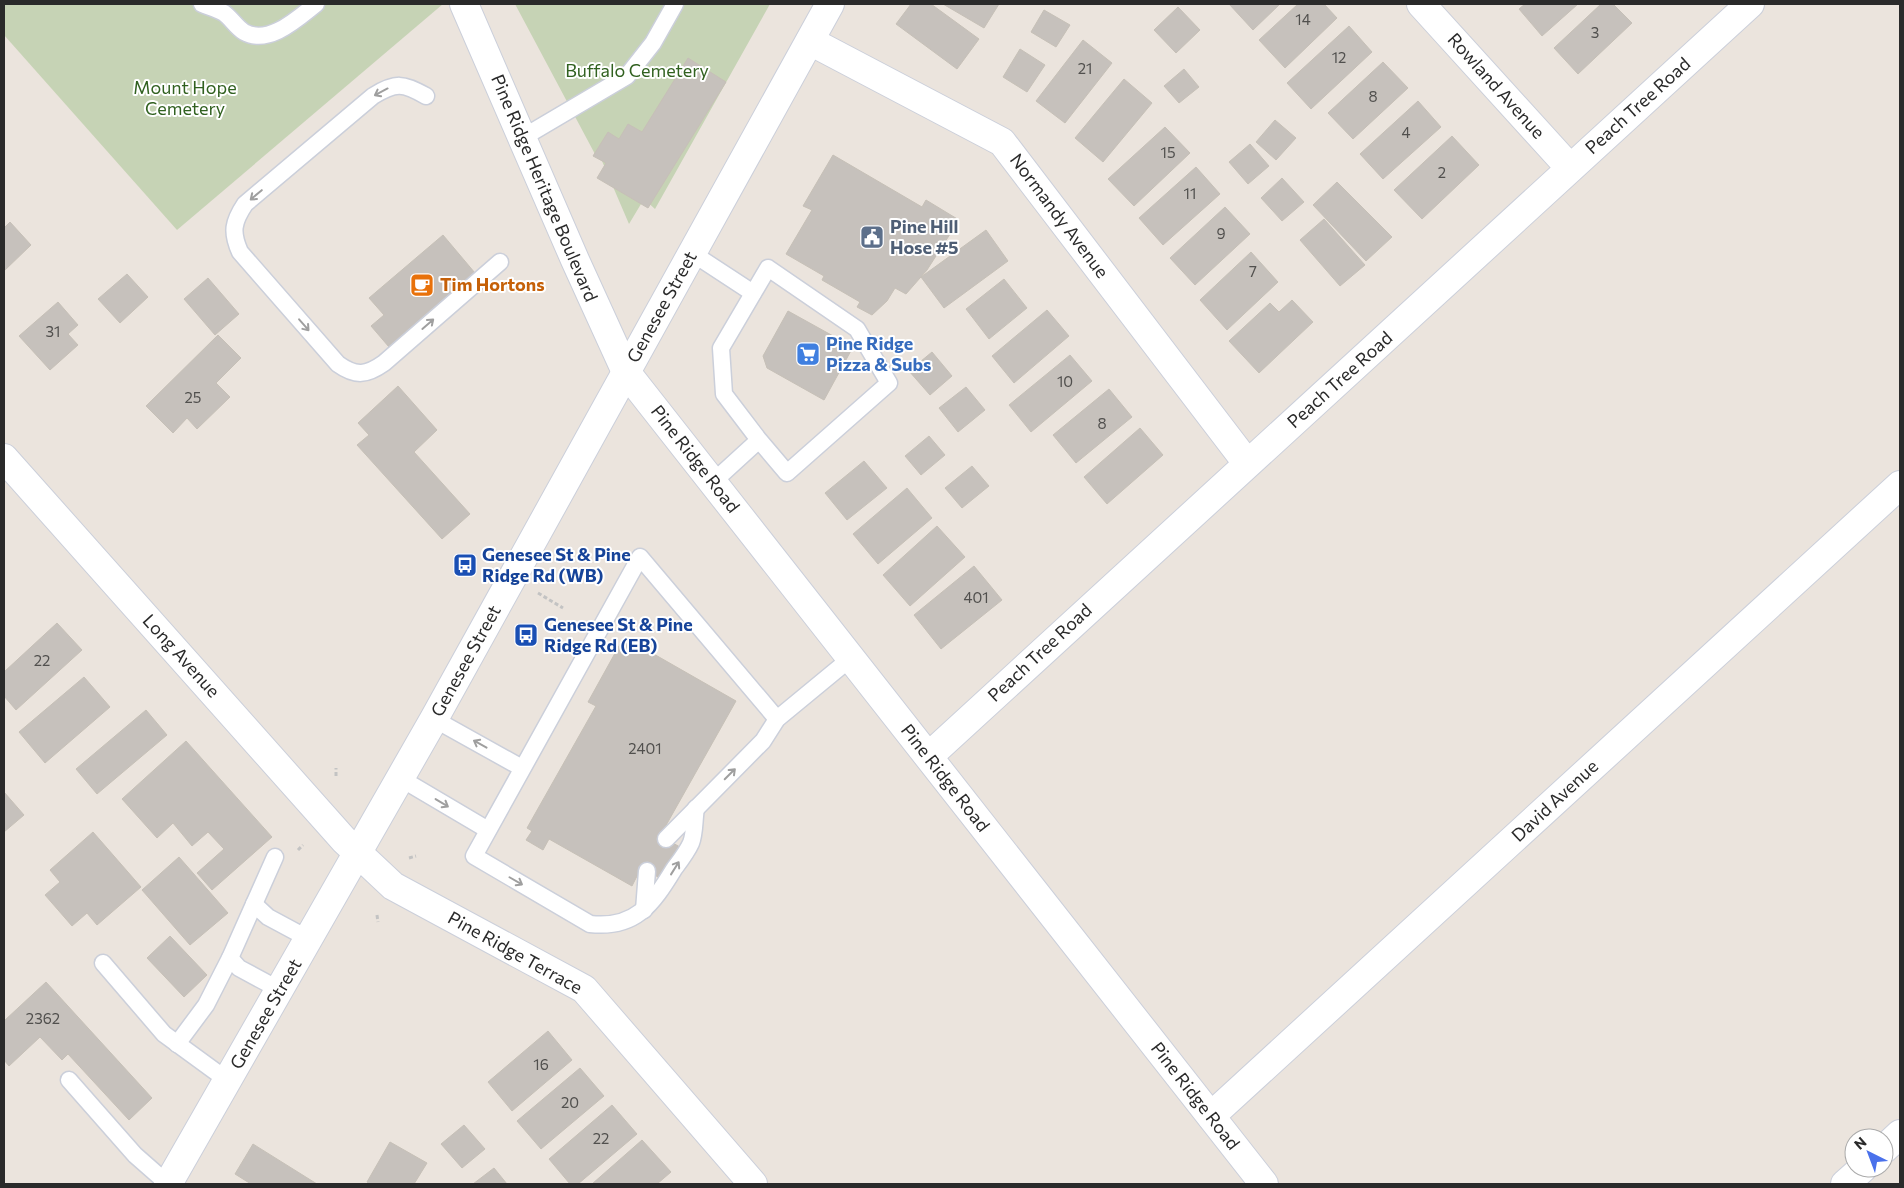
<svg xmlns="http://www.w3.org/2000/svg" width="1904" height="1188" viewBox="0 0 1904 1188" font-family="Commissioner,sans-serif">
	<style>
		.cemetery { fill: #c6d3b5 }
		.building { fill: #c6c1bc; stroke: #c6c0b7 }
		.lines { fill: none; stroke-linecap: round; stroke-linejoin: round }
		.service-casing { stroke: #cbcfda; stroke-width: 19 }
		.minor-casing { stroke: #cbcfda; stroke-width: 30 }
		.tertiary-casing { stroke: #cbcfda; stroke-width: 30 }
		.secondary-casing { stroke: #cbcfda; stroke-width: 30 }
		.path { stroke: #c3c3c3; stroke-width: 3; stroke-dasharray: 4 2.5; stroke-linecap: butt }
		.service { stroke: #fff; stroke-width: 16 }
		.minor { stroke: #fff; stroke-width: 28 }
		.tertiary { stroke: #fff; stroke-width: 28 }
		.secondary { stroke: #fff; stroke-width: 28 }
		.oneway { stroke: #9f9f9f }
		.labels { text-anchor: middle; stroke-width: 4; stroke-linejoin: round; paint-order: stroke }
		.number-label { font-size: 15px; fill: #51504e }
		.park-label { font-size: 18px; fill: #316120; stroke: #fff }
		.street-label { font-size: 18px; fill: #2a2a2a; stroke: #fff }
		.service-label { font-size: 18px; font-weight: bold; fill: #4e5e75; stroke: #fff; text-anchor: start }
		.food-label { font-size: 18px; font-weight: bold; fill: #c56008; stroke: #fff; text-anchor: start }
		.shop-label { font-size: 18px; font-weight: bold; fill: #366cbe; stroke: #fff; text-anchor: start }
		.transit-label { font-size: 18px; font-weight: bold; fill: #164399; stroke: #fff; text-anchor: start }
	</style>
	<rect width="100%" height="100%" fill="#ebe4dd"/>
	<g class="cemetery">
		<path d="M4,4H443L177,230L4,35Z"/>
		<path d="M515,4H770L655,209L644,199L629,224L602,161L596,156Z"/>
	</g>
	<g class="building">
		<path d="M911,4H931L979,39L957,69L896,24Z"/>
		<path d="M943,4H999L984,28Z"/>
		<path d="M1229,4H1280L1253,30Z"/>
		<path d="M1298,4H1324L1337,18L1285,68L1259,40Z"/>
		<path d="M1525,4H1578L1542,36L1519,9Z"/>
		<path d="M1601,4H1613L1632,23L1578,74L1554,48Z"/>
		<path d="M1178,7L1200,30L1176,53L1154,30Z"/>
		<path d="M1044,10L1070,25L1056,47L1031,32Z"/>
		<path d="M1349,26L1372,52L1311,109L1287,83Z"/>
		<path d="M1083,40L1112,63L1065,123L1036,101Z"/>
		<path d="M1020,49L1045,65L1027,92L1003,77Z"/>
		<path d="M688,58L726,82L648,208L597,178L606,163L593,156L608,132L619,139L628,124L642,132Z"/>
		<path d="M1383,62L1408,88L1353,139L1328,113Z"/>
		<path d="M1184,69L1199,87L1179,103L1164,86Z"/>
		<path d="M1124,79L1152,103L1103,162L1075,138Z"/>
		<path d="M1418,101L1441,127L1383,179L1360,154Z"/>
		<path d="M1275,120L1296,138L1276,160L1256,142Z"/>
		<path d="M1165,127L1190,153L1134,206L1108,179Z"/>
		<path d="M1452,136L1479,165L1422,219L1394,190Z"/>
		<path d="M1250,144L1269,166L1248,184L1229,162Z"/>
		<path d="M833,155L922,207L926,200L959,220L927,270L906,294L895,288L887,301L872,315L857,307L860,302L822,280L824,276L786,254L812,210L803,206Z"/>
		<path d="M1196,167L1220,194L1163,245L1139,218Z"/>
		<path d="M1282,178L1304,202L1282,221L1261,198Z"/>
		<path d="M1337,182L1392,237L1366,261L1313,205Z"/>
		<path d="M1225,207L1250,234L1195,285L1170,258Z"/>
		<path d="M1324,219L1365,265L1340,286L1300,240Z"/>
		<path d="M10,222L31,245L4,271V228Z"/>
		<path d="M986,230L1008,261L944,308L921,277Z"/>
		<path d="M443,235L475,273L389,347L371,326L384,315L369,298Z"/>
		<path d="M1251,252L1278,282L1227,330L1200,300Z"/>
		<path d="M127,274L148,297L120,323L98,299Z"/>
		<path d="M208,278L239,314L215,335L184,299Z"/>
		<path d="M1004,279L1027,308L989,339L966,309Z"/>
		<path d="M1292,300L1313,322L1259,373L1229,341L1270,303L1279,312Z"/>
		<path d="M58,302L78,325L68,334L78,345L50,370L19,336Z"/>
		<path d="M1047,310L1069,336L1014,383L992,356Z"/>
		<path d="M788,311L853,347L824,400L767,368L763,356Z"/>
		<path d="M218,335L241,358L216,383L230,397L197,429L187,418L173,433L146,406Z"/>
		<path d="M932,352L952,376L930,395L909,371Z"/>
		<path d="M1070,355L1092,381L1031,432L1009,405Z"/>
		<path d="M398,386L437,430L414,452L470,514L442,539L357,445L369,435L358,423Z"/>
		<path d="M966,387L985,410L958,432L939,408Z"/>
		<path d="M1109,389L1132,417L1076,463L1053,435Z"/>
		<path d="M1140,428L1163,455L1107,504L1084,477Z"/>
		<path d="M929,436L945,455L921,475L905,456Z"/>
		<path d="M864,461L887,488L847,520L825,493Z"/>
		<path d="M972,466L989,486L962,508L945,488Z"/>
		<path d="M907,488L932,518L878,564L853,534Z"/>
		<path d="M937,526L965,557L910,606L883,575Z"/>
		<path d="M974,566L1002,600L941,649L914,615Z"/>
		<path d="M57,623L82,650L16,710L4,696V672Z"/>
		<path d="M624,637L736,701L660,836L680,847L662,879L641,868L632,886L549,839L543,850L526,840L532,831L527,828L596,706L588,702Z"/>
		<path d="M84,677L110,707L45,763L19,732Z"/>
		<path d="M146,710L167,735L97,794L76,769Z"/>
		<path d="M186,741L272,837L212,890L197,873L224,849L208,832L192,846L173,823L157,838L122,799Z"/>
		<path d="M4,792L24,815L4,832Z"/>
		<path d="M93,832L141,887L97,925L87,913L72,926L45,895L60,882L50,870Z"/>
		<path d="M179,857L228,913L190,945L142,890Z"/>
		<path d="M170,936L207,975L184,997L147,958Z"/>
		<path d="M46,982L152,1098L129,1120L68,1054L62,1060L40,1037L9,1066L4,1060V1021Z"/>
		<path d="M548,1031L572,1060L512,1111L488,1082Z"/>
		<path d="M580,1068L604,1096L541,1149L517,1121Z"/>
		<path d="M612,1105L637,1134L578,1184H570L549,1159Z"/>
		<path d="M464,1125L485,1149L462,1168L441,1144Z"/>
		<path d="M642,1140L671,1172L657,1184H592Z"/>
		<path d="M390,1142L427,1163L414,1184H370L367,1182Z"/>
		<path d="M253,1144L317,1184H251L235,1174Z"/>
		<path d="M494,1168L507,1184H473Z"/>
	</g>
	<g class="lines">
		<g class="service-casing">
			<g id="service">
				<path d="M202,4C209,7 217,9 224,13C231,18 236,27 244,32C269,46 298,18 316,4"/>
				<path d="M426,96C403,83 396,82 373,96L245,204C233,222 231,232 240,252L338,364C356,377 367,375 384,363L500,262"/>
				<path d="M522,138L627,76L653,43L675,4"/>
				<path d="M692,253L753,293"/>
				<path d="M713,482L759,440L724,394L721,348L768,268L857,329L889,383L787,473L759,440"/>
				<path d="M434,719L522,768"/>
				<path d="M400,778L488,830"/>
				<path d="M696,808C694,819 695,833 691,843C687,852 680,861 674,869C652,905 635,929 590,924L474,856L640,557L777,719"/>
				<path d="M666,839L763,741L777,719L851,658"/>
				<path d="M254,904L268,917L309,939"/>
				<path d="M644,910L647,871"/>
				<path d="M230,958L239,968L280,990"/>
				<path d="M103,963L164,1034L227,1080"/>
				<path d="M177,1044L206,1005L230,958L275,857"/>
				<path d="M69,1080L135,1155L168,1184"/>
			</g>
		</g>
		<g class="minor-casing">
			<g id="minor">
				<path d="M1421,4L1570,168"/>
				<path d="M810,41L1002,142L1247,463"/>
				<path d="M4,458L344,840L393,886L584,989L753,1184"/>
				<path d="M929,756L1750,4"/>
				<path d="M1211,1116L1900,485"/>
				<path d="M1884,1149L1900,1134"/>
				<path d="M1845,1184L1863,1168"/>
			</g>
		</g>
		<g class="tertiary-casing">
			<path id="tertiary" d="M464,4L575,260L626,372L1264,1184"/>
		</g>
		<g class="secondary-casing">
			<path id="secondary" d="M168,1184L434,719L830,4"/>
		</g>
		<g class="path">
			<path d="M538,593L563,608"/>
			<path d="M336,776V768"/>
			<path d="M298,850L303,845"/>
			<path d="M409,858L416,856"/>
			<path d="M377,915L378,922"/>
		</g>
		<use href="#service" class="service"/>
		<use href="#minor" class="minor"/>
		<use href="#tertiary" class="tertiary"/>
		<use href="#secondary" class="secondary"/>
	</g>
	<defs><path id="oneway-shaft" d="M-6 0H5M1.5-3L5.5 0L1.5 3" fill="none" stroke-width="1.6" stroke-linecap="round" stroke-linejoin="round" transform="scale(1.25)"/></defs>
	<g class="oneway">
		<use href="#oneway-shaft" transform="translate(381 92) rotate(152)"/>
		<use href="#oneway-shaft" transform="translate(256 195) rotate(140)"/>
		<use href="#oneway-shaft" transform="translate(428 324) rotate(-41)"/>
		<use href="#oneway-shaft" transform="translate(304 325) rotate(49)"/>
		<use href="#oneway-shaft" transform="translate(480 744) rotate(-151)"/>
		<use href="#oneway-shaft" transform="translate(730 774) rotate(-45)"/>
		<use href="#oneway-shaft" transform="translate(442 803) rotate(31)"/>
		<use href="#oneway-shaft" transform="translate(675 868) rotate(-58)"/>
		<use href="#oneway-shaft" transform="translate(516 881) rotate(30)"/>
	</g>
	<defs>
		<g id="civic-square" transform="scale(1.25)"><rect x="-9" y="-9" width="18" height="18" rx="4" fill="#5c6f8a" stroke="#fff"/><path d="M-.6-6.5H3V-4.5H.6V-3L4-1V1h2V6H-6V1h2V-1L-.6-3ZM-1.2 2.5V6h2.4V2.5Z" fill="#fff"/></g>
		<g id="cafe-square" transform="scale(1.25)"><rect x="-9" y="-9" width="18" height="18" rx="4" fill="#e8710a" stroke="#fff"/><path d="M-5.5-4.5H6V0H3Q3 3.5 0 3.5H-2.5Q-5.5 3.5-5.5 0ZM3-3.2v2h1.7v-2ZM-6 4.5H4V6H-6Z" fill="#fff"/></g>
		<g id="supermarket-square" transform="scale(1.25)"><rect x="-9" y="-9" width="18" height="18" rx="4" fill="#3f7fe0" stroke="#fff"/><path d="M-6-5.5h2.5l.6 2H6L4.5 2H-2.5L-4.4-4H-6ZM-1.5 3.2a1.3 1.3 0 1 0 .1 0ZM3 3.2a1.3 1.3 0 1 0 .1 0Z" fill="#fff"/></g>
		<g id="bus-square" transform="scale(1.25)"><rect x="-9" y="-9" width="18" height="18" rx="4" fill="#1a4fb4" stroke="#fff"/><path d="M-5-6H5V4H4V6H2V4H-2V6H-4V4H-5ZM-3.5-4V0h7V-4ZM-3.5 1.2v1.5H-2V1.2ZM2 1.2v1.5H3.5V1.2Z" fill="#fff"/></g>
	</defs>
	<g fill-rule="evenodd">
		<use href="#civic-square" x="872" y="237"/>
		<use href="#cafe-square" x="422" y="285"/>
		<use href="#supermarket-square" x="808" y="354"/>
		<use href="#bus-square" x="465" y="565"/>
		<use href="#bus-square" x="526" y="635"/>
	</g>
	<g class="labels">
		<g class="number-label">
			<text x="1303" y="25">14</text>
			<text x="1595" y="38">3</text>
			<text x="1339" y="63">12</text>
			<text x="1085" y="74">21</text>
			<text x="1373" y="102">8</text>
			<text x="1406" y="138">4</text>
			<text x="1168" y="158">15</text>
			<text x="1442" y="178">2</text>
			<text x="1190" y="199">11</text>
			<text x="1221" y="239">9</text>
			<text x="1253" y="277">7</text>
			<text x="53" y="337">31</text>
			<text x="1065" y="387">10</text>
			<text x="193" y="403">25</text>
			<text x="1102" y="429">8</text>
			<text x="976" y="603">401</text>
			<text x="42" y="666">22</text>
			<text x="645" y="754">2401</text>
			<text x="43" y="1024">2362</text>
			<text x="541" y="1070">16</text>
			<text x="570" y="1108">20</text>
			<text x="601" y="1144">22</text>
		</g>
		<g class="park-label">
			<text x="637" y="77">Buffalo Cemetery</text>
			<text x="185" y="94">Mount Hope<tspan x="185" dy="21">Cemetery</tspan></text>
		</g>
		<g class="street-label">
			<text transform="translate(1496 86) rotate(48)" y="6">Rowland Avenue</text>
			<text transform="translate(1638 106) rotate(-42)" y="6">Peach Tree Road</text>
			<text transform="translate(544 188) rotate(67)" y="6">Pine Ridge Heritage Boulevard</text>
			<text transform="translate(1059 216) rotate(53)" y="6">Normandy Avenue</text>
			<text transform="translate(662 307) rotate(-61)" y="6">Genesee Street</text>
			<text transform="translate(1340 380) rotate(-42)" y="6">Peach Tree Road</text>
			<text transform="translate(695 459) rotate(52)" y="6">Pine Ridge Road</text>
			<text transform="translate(1040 653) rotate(-43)" y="6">Peach Tree Road</text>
			<text transform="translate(181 656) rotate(48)" y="6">Long Avenue</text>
			<text transform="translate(466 661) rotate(-61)" y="6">Genesee Street</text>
			<text transform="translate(945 778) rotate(52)" y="6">Pine Ridge Road</text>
			<text transform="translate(1555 801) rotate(-43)" y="6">David Avenue</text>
			<text transform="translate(515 953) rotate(29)" y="6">Pine Ridge Terrace</text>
			<text transform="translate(266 1014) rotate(-60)" y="6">Genesee Street</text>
			<text transform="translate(1195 1096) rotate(52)" y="6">Pine Ridge Road</text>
		</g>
		<g class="service-label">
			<text x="890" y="233">Pine Hill<tspan x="890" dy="21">Hose #5</tspan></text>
		</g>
		<g class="food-label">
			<text x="440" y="291">Tim Hortons</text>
		</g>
		<g class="shop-label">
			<text x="826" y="350">Pine Ridge<tspan x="826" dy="21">Pizza &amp; Subs</tspan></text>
		</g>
		<g class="transit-label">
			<text x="482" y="561">Genesee St &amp; Pine<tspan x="482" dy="21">Ridge Rd (WB)</tspan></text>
			<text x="544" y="631">Genesee St &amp; Pine<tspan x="544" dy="21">Ridge Rd (EB)</tspan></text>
		</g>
	</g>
	<rect width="1904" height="1188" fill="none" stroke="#2a2a2a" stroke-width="10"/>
	<g transform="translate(1869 1153) rotate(318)"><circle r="24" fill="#ffffff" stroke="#aaaaaa"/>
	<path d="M0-4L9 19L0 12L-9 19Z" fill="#4a71eb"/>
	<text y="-8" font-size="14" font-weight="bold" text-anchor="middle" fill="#2a2a2a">N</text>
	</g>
</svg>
